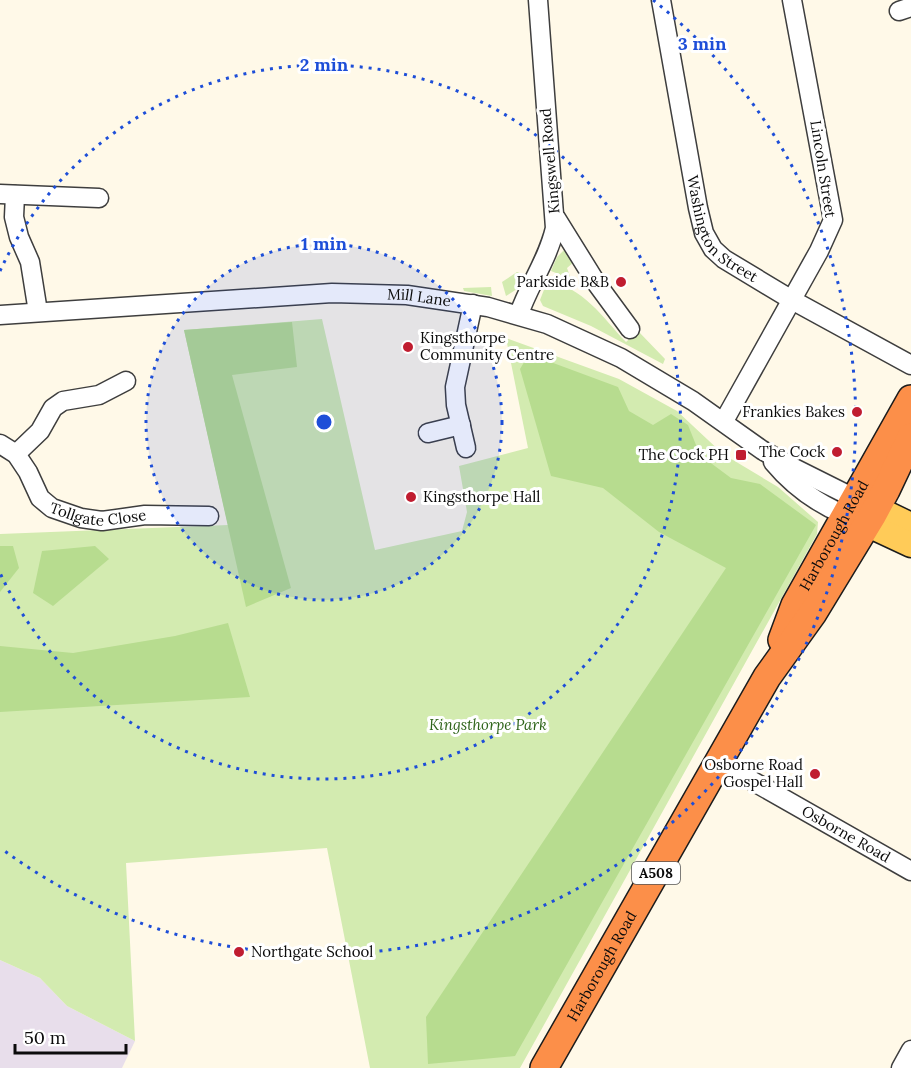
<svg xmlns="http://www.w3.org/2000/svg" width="911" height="1068" viewBox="0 0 911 1068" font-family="Lora,serif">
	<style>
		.industrial { fill: #e8deeb }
		.green { fill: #d3ebb0 }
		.forest { fill: #b7dc8f }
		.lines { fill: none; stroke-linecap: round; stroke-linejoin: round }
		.minor-casing { stroke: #3e3e3e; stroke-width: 21 }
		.major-casing { stroke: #1c1c1c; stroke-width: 27 }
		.highway-casing { stroke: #1c1c1c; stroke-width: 30 }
		.minor { stroke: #fff; stroke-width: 18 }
		.major { stroke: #ffcb58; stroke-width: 24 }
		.highway { stroke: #fc8f49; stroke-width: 27 }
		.ring { fill: none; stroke: #1d4ed8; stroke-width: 3; stroke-dasharray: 3 6 }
		.poi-dot { fill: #c01d30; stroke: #fff; stroke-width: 2 }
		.labels { text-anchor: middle; stroke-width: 6; stroke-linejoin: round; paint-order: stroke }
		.shield { fill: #fff; stroke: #545454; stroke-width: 1.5 }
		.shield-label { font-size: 14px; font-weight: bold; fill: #0b0b0b }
		.street-label { font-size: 15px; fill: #0b0b0b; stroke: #fff }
		.poi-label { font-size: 15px; fill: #0b0b0b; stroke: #fff; text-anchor: end }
		.park-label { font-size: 15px; font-style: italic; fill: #2e6419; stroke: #fff }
		.centre { fill: #1d4ed8; stroke: #fff; stroke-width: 3 }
		.ring-label { font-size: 18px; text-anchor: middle; font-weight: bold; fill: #1d4ed8; stroke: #fff; stroke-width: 6; stroke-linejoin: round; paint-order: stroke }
	</style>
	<rect width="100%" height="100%" fill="#fff9e8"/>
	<path class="industrial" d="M0,960L40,978L67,1006L135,1041L122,1068H0Z"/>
	<g class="green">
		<path d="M564,250H567L574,262L567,268L571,279L551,271L557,257Z"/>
		<path d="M517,272L524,275L517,289L506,296L502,282Z"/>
		<path d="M547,282C582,285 603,318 626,342L638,331L665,359L663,364L591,326L543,306L540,300Z"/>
		<path d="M491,287L492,296L464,291L463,288Z"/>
		<path d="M322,319L375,550L462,531L467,512L459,466L528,448L506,338L619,379L677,411L723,454L778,487L818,522L817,534L520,1068H370L327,848L126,863L135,1041L67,1006L40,978L0,960V534L228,525L184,330Z"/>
	</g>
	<g class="forest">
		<path d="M292,322L297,367L232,375L291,588L246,607L184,330Z"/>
		<path d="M529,354L618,387L629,411L653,425L671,414L688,425L700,455L731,478L760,484L816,525L515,1056L428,1064L426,1017L726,568L659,532L603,488L551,476L520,369Z"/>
		<path d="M0,546H13L19,568L0,592Z"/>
		<path d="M95,546L109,559L53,606L33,593L42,551Z"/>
		<path d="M228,623L250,697L0,712V646L73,653L175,636Z"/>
	</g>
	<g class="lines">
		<g class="minor-casing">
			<g id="minor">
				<path id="s1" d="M661,0L698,208L704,233L713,249L724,259L792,300L911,365"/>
				<path d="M899,11L911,7"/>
				<path d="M0,194L99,198"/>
				<path d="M15,195L14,217L19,237L30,262L38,312"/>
				<path d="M556,218L597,284L630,329"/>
				<path d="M519,314C529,285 548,259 555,228L538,0"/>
				<path id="s2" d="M0,315L332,293L407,295L488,307L547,324L621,358L693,401L762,450L794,468L854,498"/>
				<path d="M724,421L819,251L833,220L792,0"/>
				<path d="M428,433L461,425"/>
				<path id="s3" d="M0,444L16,454L28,472L40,498L52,508L81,518L102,521L145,515L209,516"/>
				<path d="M466,448L456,405L455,387L473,304"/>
				<path d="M16,454L40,431L53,408L63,401L99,395L126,381"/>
				<path d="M773,462C793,486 816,503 845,515L855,511"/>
				<path id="s4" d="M719,762L911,871"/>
				<path d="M901,1068L911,1050"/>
			</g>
		</g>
		<g class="major-casing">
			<g id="major">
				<path d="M859,500L911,525"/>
				<path d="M851,517L911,545"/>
			</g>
		</g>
		<g class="highway-casing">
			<g id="highway">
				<path id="s5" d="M782,640L795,605L911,399"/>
				<path id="s6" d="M544,1068L767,677L813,613L872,516L886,490L911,437"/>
			</g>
		</g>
		<use href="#minor" class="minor"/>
		<use href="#major" class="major"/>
		<use href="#highway" class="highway"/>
	</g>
	<circle cx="324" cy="422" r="178" fill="#1d4ed8" fill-opacity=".12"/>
	<g class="ring">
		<circle cx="324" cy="422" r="178"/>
		<path d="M0 271A357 357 0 1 1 0 573"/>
		<path d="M653 0A535 535 0 0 1 2 849"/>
	</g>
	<g class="poi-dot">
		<circle cx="621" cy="282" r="6"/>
		<circle cx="408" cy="347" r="6"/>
		<circle cx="857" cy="412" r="6"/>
		<circle cx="837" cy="452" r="6"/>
		<rect x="735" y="449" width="12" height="12" rx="3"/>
		<circle cx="411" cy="497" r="6"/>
		<circle cx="815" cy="774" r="6"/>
		<circle cx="239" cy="952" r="6"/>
	</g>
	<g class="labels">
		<rect class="shield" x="632" y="862" width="48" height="22" rx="4.5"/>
		<g class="shield-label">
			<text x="656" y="878">A508</text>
		</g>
		<g class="street-label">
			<text transform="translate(550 161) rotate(-95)" y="5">Kingswell Road</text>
			<text transform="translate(823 169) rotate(81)" y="5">Lincoln Street</text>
			<text dy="5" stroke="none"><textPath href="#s1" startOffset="243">Washington Street</textPath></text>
			<text dy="5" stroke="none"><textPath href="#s2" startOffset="420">Mill Lane</textPath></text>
			<text dy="5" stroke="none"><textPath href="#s3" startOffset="132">Tollgate Close</textPath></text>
			<text dy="5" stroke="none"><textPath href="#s5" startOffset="117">Harborough Road</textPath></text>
			<text dy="5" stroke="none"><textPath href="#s4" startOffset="146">Osborne Road</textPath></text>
			<text dy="5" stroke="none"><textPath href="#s6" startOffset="117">Harborough Road</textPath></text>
		</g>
		<g class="poi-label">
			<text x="609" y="287">Parkside B&amp;B</text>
			<text x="420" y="343" text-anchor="start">Kingsthorpe<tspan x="420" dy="17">Community Centre</tspan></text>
			<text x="845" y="417">Frankies Bakes</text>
			<text x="825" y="457">The Cock</text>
			<text x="729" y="460">The Cock PH</text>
			<text x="423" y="502" text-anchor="start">Kingsthorpe Hall</text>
			<text x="803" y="770">Osborne Road<tspan x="803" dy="17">Gospel Hall</tspan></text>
			<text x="251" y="957" text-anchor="start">Northgate School</text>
		</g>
		<g class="park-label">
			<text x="488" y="730">Kingsthorpe Park</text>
		</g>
	</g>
	<circle cx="324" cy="422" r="9" class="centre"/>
	<g class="ring-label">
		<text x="702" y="50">3 min</text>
		<text x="324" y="71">2 min</text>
		<text x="324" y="250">1 min</text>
	</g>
	<path d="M15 1044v9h111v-9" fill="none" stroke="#0b0b0b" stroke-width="3"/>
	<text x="24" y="1044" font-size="18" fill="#0b0b0b" stroke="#ffffff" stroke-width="4.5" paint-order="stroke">50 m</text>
</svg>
